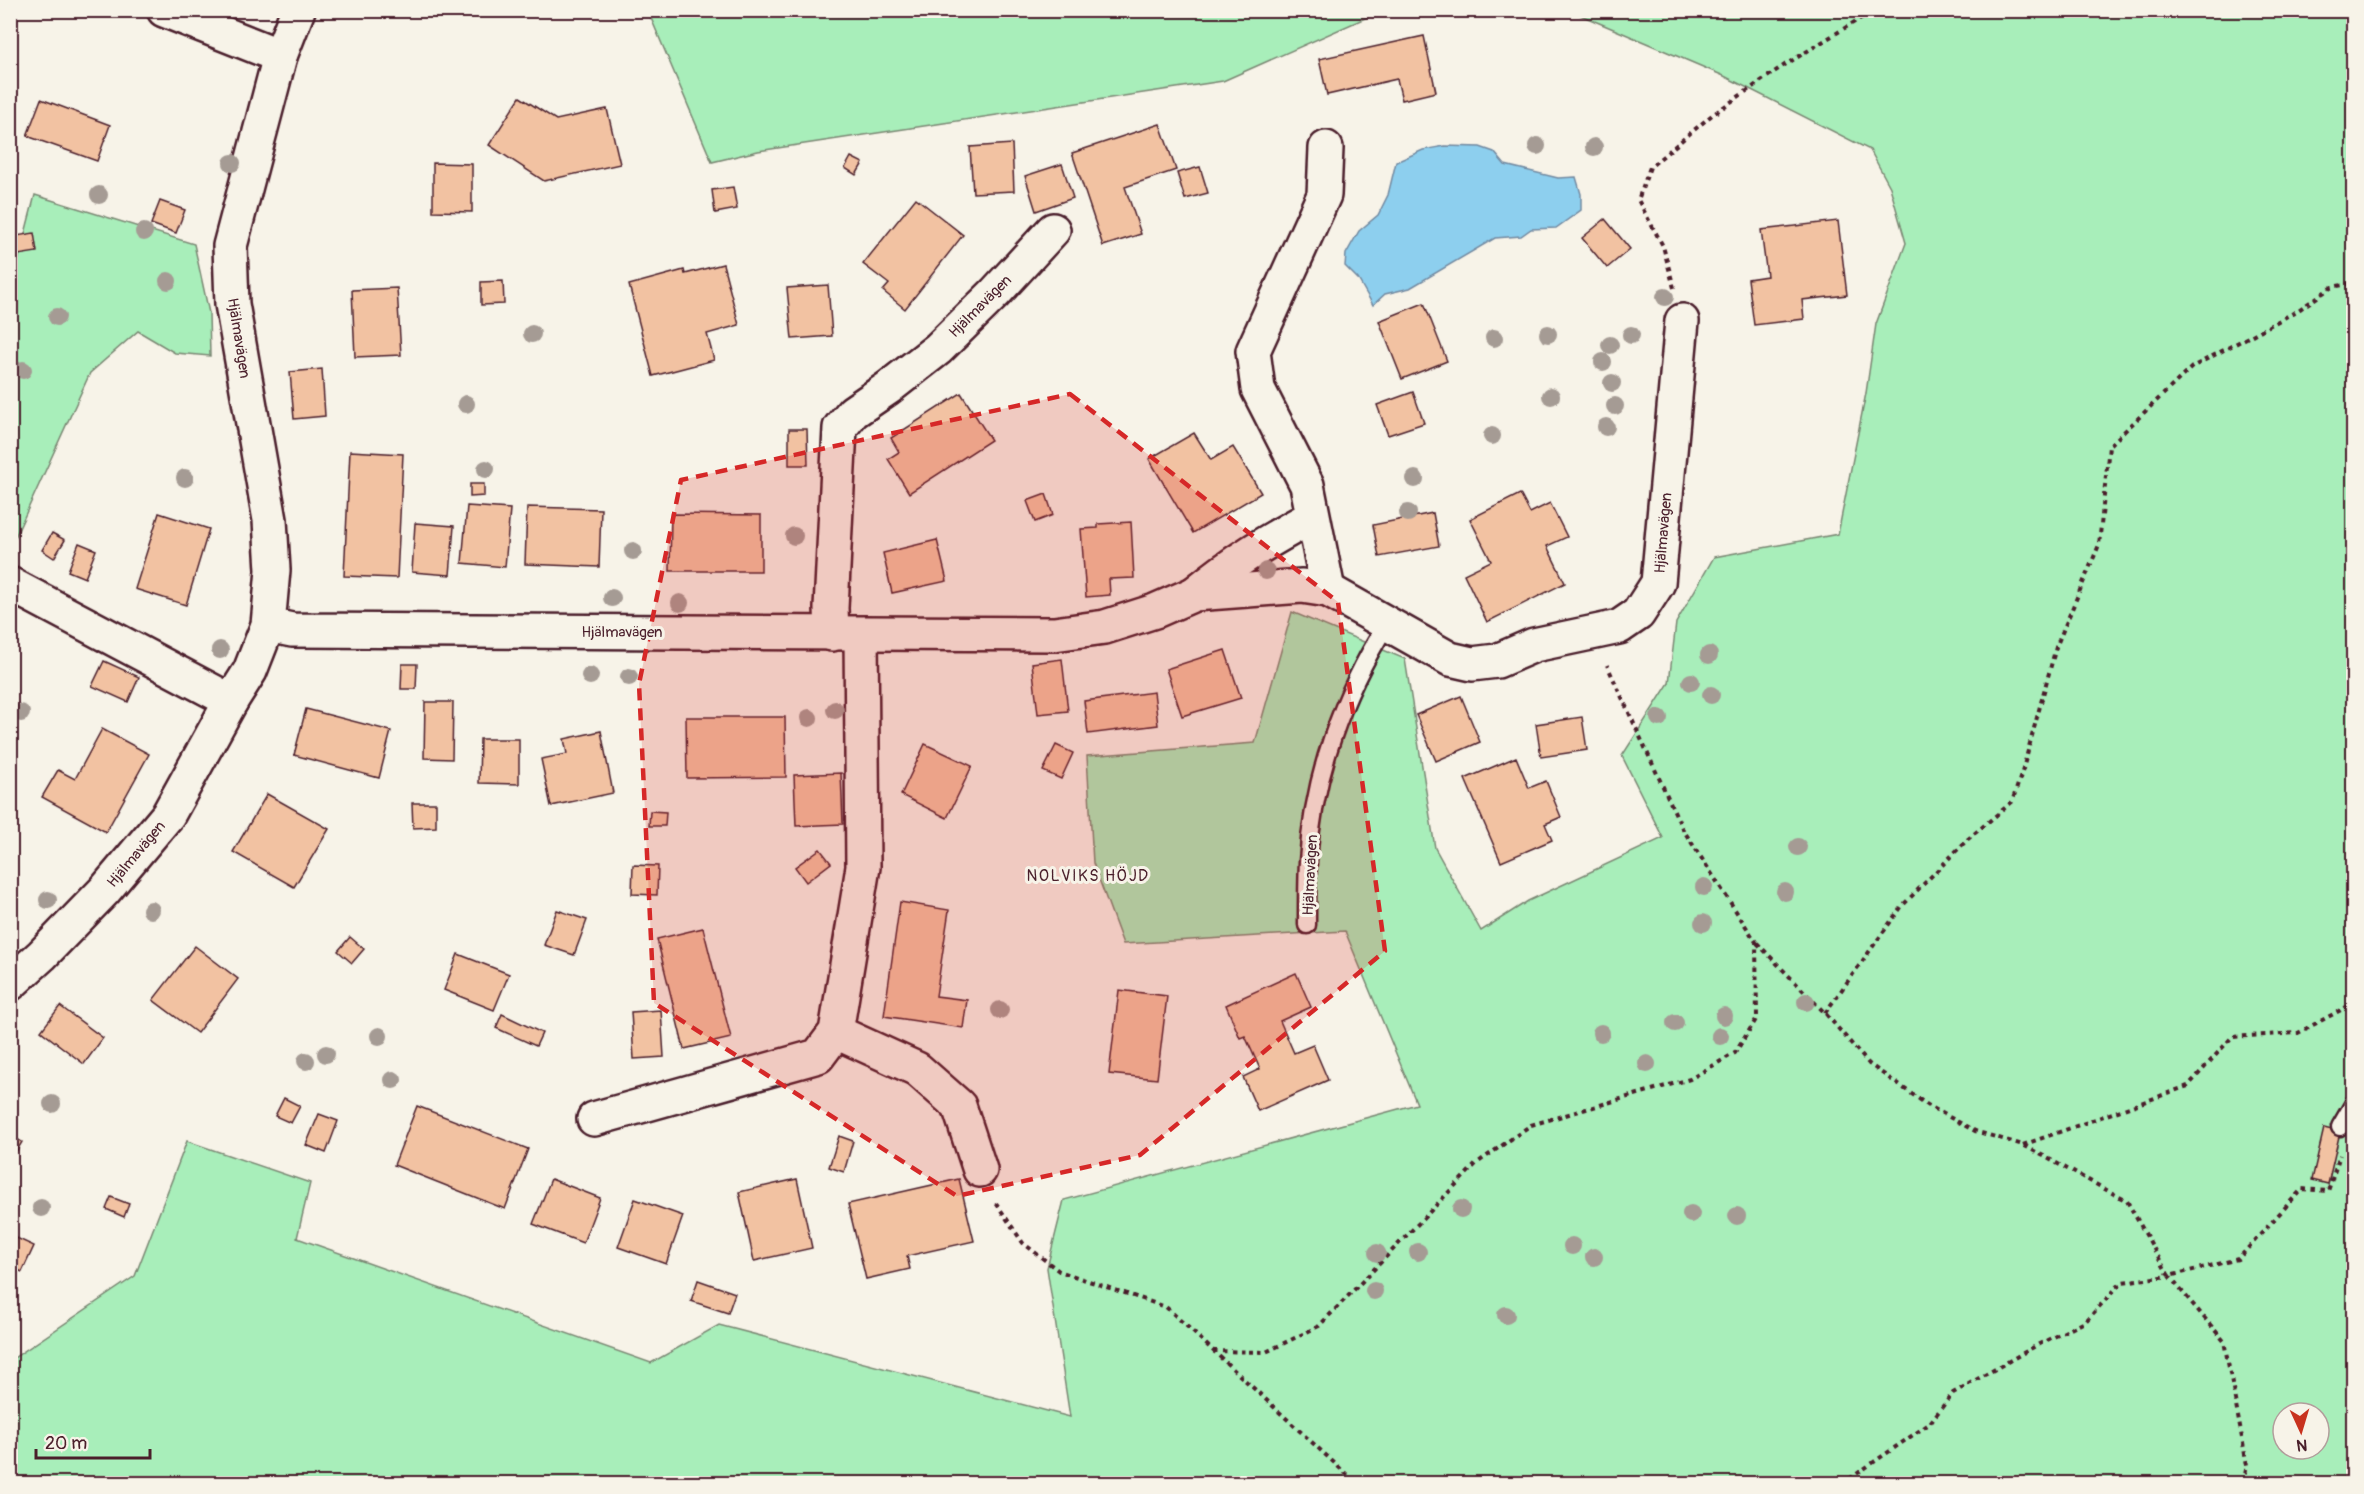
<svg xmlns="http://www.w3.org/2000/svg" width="2364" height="1494" viewBox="0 0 2364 1494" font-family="Pangolin,sans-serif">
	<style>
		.green { fill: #a8eeba; stroke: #798672; stroke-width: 1.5; fill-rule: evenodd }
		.water { fill: #8dcfee; stroke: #7289a0; stroke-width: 1.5 }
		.building { fill: #f2c2a2; stroke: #4a1f2b; stroke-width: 1.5 }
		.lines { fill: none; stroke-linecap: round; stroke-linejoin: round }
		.service-casing { stroke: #4a1f2b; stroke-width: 21 }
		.minor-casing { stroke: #4a1f2b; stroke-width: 38 }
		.path { stroke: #4a1f2b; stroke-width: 4; stroke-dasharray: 4.5 4.5; stroke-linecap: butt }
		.service { stroke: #f7f3e8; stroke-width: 16 }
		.minor { stroke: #f7f3e8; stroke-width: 33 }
		.tree { fill: #a59b94 }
		.marked { fill: #d62828; fill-opacity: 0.2; stroke: #d62828; stroke-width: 4.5; stroke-dasharray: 12 8; stroke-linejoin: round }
		.labels { text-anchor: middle; stroke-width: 6; stroke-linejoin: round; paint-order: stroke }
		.street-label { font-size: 15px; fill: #4a1f2b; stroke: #f7f3e8 }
		.neighbourhood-label { font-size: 16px; letter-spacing: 1.5px; fill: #4a1f2b; stroke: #f7f3e8 }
	</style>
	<rect width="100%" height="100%" fill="#f7f3e8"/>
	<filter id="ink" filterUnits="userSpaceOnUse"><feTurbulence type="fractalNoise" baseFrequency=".0167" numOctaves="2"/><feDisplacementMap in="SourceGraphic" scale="12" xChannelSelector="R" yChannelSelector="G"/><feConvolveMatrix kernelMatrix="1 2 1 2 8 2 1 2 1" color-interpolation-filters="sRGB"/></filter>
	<g filter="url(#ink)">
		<g class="green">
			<path d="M648,11H1381L1223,81L758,151L712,162Z"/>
			<path d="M1571,11H2353V1483L11,1484V1360L135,1276L187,1141L310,1183L297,1238L651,1363L719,1325L1070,1417L1047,1268L1064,1200L1417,1104L1345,931L1123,944L1093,863L1087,756L1255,743L1292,612L1405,659L1435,848L1481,931L1528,901L1663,838L1622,756L1669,683L1676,623L1714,557L1838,534L1866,393L1876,324L1906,243L1890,187L1870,150L1724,76ZM2283,1413H2319V1449H2283Z"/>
			<path d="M35,195L194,244L209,313L210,356L175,353L138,331L90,373L11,546V288Z"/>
		</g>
		<path class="water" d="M1445,146L1480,147L1494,152L1505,165L1558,178L1576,177L1581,194V210L1556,228L1531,229L1521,236L1495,238L1410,288L1385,294L1373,305L1358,279L1345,266L1346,254L1359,231L1378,215L1388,195L1396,162L1423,150Z"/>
		<g class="building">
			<path d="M1424,36L1436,92L1402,100L1397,79L1327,95L1319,59Z"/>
			<path d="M520,97L556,120L607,109L620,164L544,181L489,145Z"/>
			<path d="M41,99L110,125L97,161L27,136Z"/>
			<path d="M1160,124L1176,170L1125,187L1141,234L1103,246L1072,153Z"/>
			<path d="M1012,144L1014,191L973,193L970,147Z"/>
			<path d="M851,157L863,163L856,175L845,168Z"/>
			<path d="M433,163L472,164V212L433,211Z"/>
			<path d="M1062,164L1073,198L1036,211L1025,176Z"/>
			<path d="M1200,167L1208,193L1185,199L1177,173Z"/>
			<path d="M733,187L737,209L715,213L712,190Z"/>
			<path d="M916,198L963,235L905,309L883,291L889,284L863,264Z"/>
			<path d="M160,201L185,210L176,233L151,224Z"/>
			<path d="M1605,219L1630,249L1607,268L1582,238Z"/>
			<path d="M1838,221L1847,295L1802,300L1804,319L1754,325L1748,279L1767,276L1761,230Z"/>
			<path d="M34,233L37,252L12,256L10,237Z"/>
			<path d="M723,264L739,325L707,334L714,360L653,376L629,285L684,270L685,274Z"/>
			<path d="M503,281L504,304L481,305V282Z"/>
			<path d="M828,285L832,336L792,339L787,288Z"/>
			<path d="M397,288L401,355L355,357L352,290Z"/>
			<path d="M1424,303L1447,361L1402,379L1379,321Z"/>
			<path d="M322,369L325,416L294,419L290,372Z"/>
			<path d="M1413,392L1424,423L1388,435L1377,405Z"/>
			<path d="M961,393L991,440L909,493L888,459L899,452L891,438Z"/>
			<path d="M789,429H807L808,465H789Z"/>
			<path d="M1194,433L1211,460L1233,447L1261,493L1193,533L1149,459Z"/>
			<path d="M350,451L403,454L397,578L344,576Z"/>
			<path d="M470,484H484V496L470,497Z"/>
			<path d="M1046,494L1053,515L1035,522L1027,501Z"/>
			<path d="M1520,494L1530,513L1550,503L1567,537L1547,546L1565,583L1487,622L1464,574L1491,561L1470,519Z"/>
			<path d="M467,506L510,509L505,567L462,563Z"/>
			<path d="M527,507L601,509L599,567L525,564Z"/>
			<path d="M159,513L209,529L186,605L135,589Z"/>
			<path d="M1433,513L1439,546L1379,557L1373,525Z"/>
			<path d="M671,514L761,515V571H670Z"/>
			<path d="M1131,522L1134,578L1109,579L1110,595L1086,597L1081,529L1098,528V524Z"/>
			<path d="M415,523L454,526L450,575L412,572Z"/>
			<path d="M52,533L65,540L54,558L42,550Z"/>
			<path d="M937,540L947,581L892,593L883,553Z"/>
			<path d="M79,543L96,550L85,578L68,571Z"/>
			<path d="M1225,650L1241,698L1182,716L1166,669Z"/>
			<path d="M1062,659L1068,711L1038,714L1032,663Z"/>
			<path d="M104,661L139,677L128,702L92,686Z"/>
			<path d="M402,664H417L416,689H401Z"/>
			<path d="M1154,692L1158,725L1088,734L1084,701Z"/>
			<path d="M1461,696L1480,742L1436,761L1416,715Z"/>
			<path d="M425,702H453L452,759L424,758Z"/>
			<path d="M306,709L391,731L379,778L294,755Z"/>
			<path d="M686,717H785L786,777L687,778Z"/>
			<path d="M1582,717L1587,750L1541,757L1536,724Z"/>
			<path d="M102,729L149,754L106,832L42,797L58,770L75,779Z"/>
			<path d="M601,731L613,793L551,806L541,759L567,754L564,739Z"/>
			<path d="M480,739H519V784L479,783Z"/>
			<path d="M925,744L972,766L947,818L901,795Z"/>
			<path d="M1056,745L1073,753L1061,779L1043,771Z"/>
			<path d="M1516,757L1529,788L1546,781L1561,817L1545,824L1552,840L1501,862L1465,779Z"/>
			<path d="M841,773L843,824L796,826L794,775Z"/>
			<path d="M267,794L329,829L294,887L233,852Z"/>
			<path d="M412,803H436V827L413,828Z"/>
			<path d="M650,811L666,812L665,826H649Z"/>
			<path d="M820,849L831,863L806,882L795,867Z"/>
			<path d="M633,865L658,866L657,895L632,894Z"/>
			<path d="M900,902L949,910L936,996L967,1000L963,1028L884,1016Z"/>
			<path d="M557,910L587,920L574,955L544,945Z"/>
			<path d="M703,928L731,1038L684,1049L657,939Z"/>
			<path d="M350,937L364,949L352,963L338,951Z"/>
			<path d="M195,946L238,979L197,1033L153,1000Z"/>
			<path d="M458,954L509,974L494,1010L444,990Z"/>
			<path d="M1296,973L1311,1007L1280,1021L1294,1053L1313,1045L1328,1080L1258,1111L1243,1077L1260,1069L1245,1036L1240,1038L1226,1005Z"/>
			<path d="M1119,990L1167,996L1157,1079L1109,1074Z"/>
			<path d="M60,1006L103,1038L84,1064L41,1031Z"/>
			<path d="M661,1010L664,1057L634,1059L631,1012Z"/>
			<path d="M502,1014L542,1033L536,1046L496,1028Z"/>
			<path d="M284,1098L300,1106L291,1123L275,1116Z"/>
			<path d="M417,1106L528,1149L505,1209L394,1165Z"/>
			<path d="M319,1114L338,1121L326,1153L306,1145Z"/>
			<path d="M2324,1128L2340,1132L2328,1184L2312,1180Z"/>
			<path d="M10,1135L22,1142L10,1162Z"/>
			<path d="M839,1136L853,1141L844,1172L829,1167Z"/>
			<path d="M551,1179L600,1198L583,1243L533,1224Z"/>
			<path d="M797,1179L812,1248L754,1261L739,1192Z"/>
			<path d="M959,1179L974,1241L907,1256L910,1269L866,1279L848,1204Z"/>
			<path d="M111,1197L129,1204L124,1217L106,1209Z"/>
			<path d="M635,1199L683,1216L666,1264L618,1247Z"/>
			<path d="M10,1235L34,1246L22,1272L10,1266Z"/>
			<path d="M698,1280L735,1293L728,1313L691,1301Z"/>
		</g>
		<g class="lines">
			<g class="service-casing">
				<g id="service">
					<path d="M1307,925C1307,904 1307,882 1308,861C1313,777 1342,695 1387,624"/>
					<path d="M2340,1127L2354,1103"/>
				</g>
			</g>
			<g class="minor-casing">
				<g id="minor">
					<path d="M164,10L280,56"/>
					<path d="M1326,148L1324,195L1253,351L1258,389L1307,485L1328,590"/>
					<path d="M10,584L231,701"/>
					<path d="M1194,594C1234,561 1267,541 1312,517"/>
					<path d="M268,625L292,630L1054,634L1105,627L1155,611L1194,594L1302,586L1328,590L1450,659L1472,664L1497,661L1534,645L1619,627L1638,614L1658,583L1682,321"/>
					<path d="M832,634L831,608L840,428L853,412L888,388L938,349L995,293L1053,230"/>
					<path d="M10,984L42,955L105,890L168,815L231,701L250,671L268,625L273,570L270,520L232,304L230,246L280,56L298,10"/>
					<path d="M836,1032L917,1069L959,1106L980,1170"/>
					<path d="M594,1119L818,1056L836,1032L863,867L861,634"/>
				</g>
			</g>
			<g class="path">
				<path d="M1674,288L1663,246L1638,200L1650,167L1712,115L1780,68L1874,10"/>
				<path d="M1757,943L1825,1013L1869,1064L1929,1106L1975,1131L2023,1145L2127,1201L2169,1276L2238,1259L2302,1189L2328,1191L2340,1155"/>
				<path d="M1825,1013L1902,906L1968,839L2012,802L2023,769L2056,647L2099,545L2109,446L2192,367L2297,311L2332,287L2354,283"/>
				<path d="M2023,1145L2188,1086L2232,1037L2298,1033L2354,1003"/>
				<path d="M996,1203L1023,1243L1059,1271L1166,1307L1357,1484"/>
				<path d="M1213,1351L1266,1352L1319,1326L1477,1163L1531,1125L1690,1079L1735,1053L1757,1018L1756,942L1682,828L1607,665"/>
				<path d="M1842,1484L1929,1424L1953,1393L2039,1344L2085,1322L2122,1282L2169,1276L2224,1341L2247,1465L2243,1484"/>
			</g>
			<use href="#service" class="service"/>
			<use href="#minor" class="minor"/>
		</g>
		<g class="tree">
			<circle cx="1537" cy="146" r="9"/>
			<circle cx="1594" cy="147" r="9"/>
			<circle cx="232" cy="163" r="9"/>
			<circle cx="99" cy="195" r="9"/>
			<circle cx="144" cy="232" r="9"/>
			<circle cx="168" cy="281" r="9"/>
			<circle cx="1665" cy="297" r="9"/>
			<circle cx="57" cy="317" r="9"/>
			<circle cx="532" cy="334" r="9"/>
			<circle cx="1548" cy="334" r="9"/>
			<circle cx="1631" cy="335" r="9"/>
			<circle cx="1494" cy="338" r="9"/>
			<circle cx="1610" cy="345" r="9"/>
			<circle cx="1603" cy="362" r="9"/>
			<circle cx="23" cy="370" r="9"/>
			<circle cx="1612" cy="383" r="9"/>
			<circle cx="1551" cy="396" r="9"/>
			<circle cx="466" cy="404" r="9"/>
			<circle cx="1615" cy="406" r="9"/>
			<circle cx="1606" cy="427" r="9"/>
			<circle cx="1492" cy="436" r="9"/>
			<circle cx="486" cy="469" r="9"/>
			<circle cx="185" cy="478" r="9"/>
			<circle cx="1415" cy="479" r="9"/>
			<circle cx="1408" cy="513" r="9"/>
			<circle cx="794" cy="536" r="9"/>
			<circle cx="633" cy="551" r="9"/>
			<circle cx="1266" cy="571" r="9"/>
			<circle cx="612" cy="598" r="9"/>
			<circle cx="680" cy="603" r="9"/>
			<circle cx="220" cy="650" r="9"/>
			<circle cx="1709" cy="655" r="9"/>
			<circle cx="590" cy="676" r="9"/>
			<circle cx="629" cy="677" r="9"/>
			<circle cx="1691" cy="682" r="9"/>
			<circle cx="1711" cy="695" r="9"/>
			<circle cx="835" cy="710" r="9"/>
			<circle cx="21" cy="713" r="9"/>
			<circle cx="809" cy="718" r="9"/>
			<circle cx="1659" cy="718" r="9"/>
			<circle cx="1798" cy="847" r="9"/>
			<circle cx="1704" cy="887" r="9"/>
			<circle cx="1785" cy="892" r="9"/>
			<circle cx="48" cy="900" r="9"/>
			<circle cx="151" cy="910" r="9"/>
			<circle cx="1703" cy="923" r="9"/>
			<circle cx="1806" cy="1002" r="9"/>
			<circle cx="1000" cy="1010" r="9"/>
			<circle cx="1724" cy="1016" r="9"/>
			<circle cx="1675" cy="1023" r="9"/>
			<circle cx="1601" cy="1033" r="9"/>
			<circle cx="379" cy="1036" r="9"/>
			<circle cx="1720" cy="1036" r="9"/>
			<circle cx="326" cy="1054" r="9"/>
			<circle cx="306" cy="1061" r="9"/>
			<circle cx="1647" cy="1064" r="9"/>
			<circle cx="393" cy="1080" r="9"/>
			<circle cx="52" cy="1104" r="9"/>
			<circle cx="41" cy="1208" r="9"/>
			<circle cx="1461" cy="1209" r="9"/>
			<circle cx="1691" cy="1214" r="9"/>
			<circle cx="1737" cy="1216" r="9"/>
			<circle cx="1572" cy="1246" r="9"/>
			<circle cx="1418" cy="1252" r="9"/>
			<circle cx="1377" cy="1253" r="9"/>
			<circle cx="1594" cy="1257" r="9"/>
			<circle cx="1374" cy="1291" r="9"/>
			<circle cx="1506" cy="1315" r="9"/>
		</g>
	</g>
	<path class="marked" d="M1070,394L1338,602L1385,951L1140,1155L957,1196L654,1003L639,684L681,480Z"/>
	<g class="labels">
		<g class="street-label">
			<text transform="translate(980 306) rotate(-45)" y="5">Hjälmavägen</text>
			<text transform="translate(239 338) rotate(81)" y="5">Hjälmavägen</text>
			<text transform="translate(1663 533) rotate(-85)" y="5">Hjälmavägen</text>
			<text x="622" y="637">Hjälmavägen</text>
			<text transform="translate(136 854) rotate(-50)" y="5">Hjälmavägen</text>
			<text transform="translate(1310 875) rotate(-87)" y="5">Hjälmavägen</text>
		</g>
		<g class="neighbourhood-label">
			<text x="1088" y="881">NOLVIKS HÖJD</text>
		</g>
	</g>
	<rect width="2364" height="1494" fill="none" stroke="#f7f3e8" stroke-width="36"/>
	<rect x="18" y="18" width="2328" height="1458" fill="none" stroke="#4a1f2b" stroke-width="2" filter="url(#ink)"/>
	<g transform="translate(2301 1431) rotate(176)"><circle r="28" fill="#f7f3e8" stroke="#b29e9c" stroke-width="1.5"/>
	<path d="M0-4.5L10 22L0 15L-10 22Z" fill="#c8321e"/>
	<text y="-9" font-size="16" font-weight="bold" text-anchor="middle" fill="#4a1f2b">N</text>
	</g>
	<path d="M36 1449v9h114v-9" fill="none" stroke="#4a1f2b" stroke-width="3"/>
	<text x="45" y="1449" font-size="18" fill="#4a1f2b" stroke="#f7f3e8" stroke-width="4.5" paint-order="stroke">20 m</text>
</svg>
